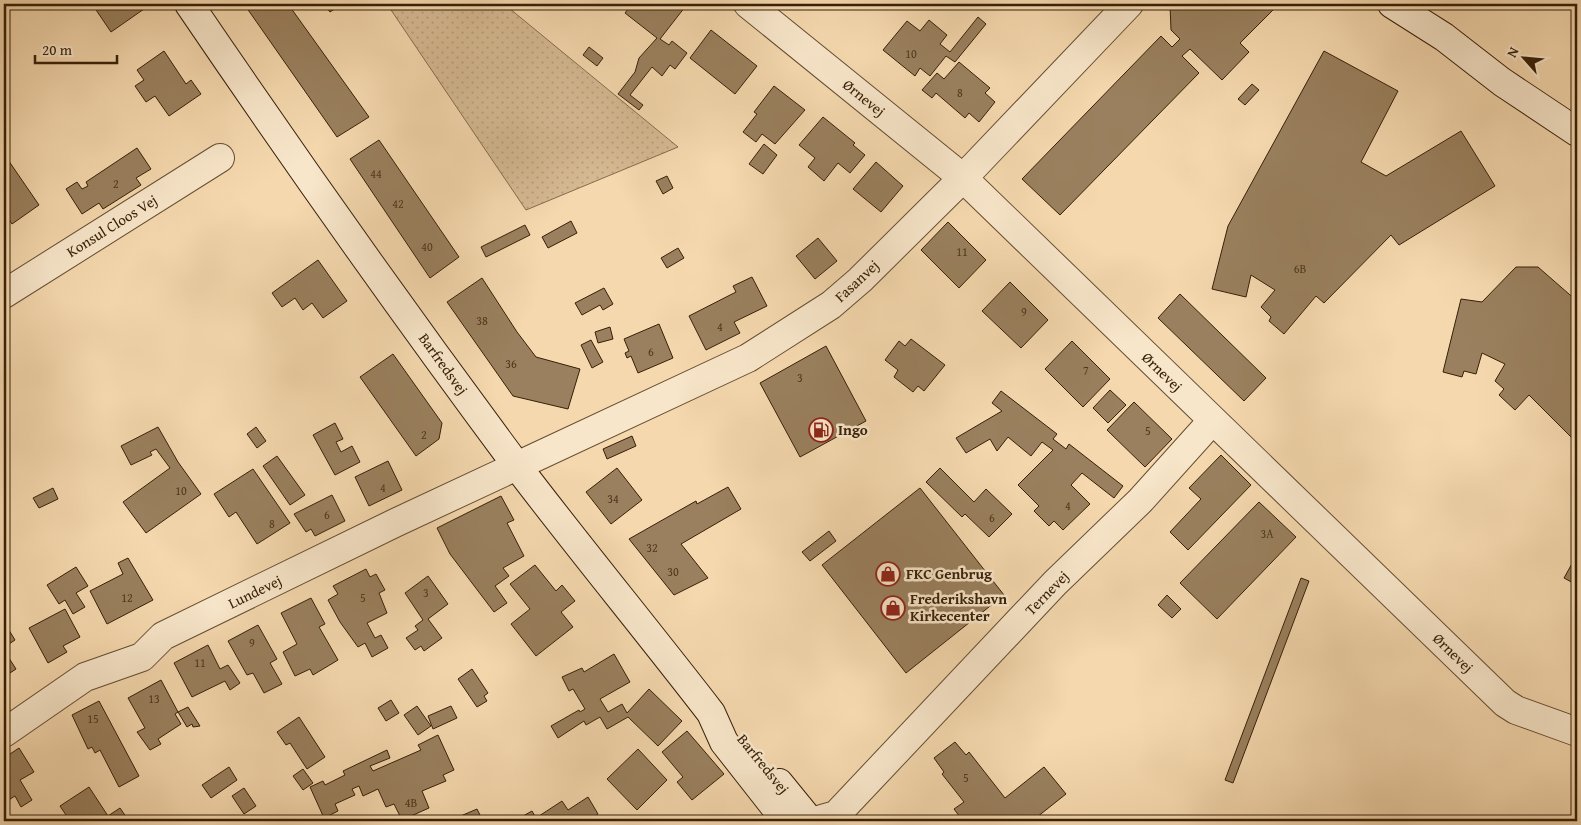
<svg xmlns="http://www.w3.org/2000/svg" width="1581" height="825" viewBox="0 0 1581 825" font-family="'Gentium Book Plus',serif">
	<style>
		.grass { fill: url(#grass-dots); stroke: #866c4d }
		.building { fill: #9a805e; stroke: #372008 }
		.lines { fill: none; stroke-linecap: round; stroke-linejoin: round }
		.street-casing { stroke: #664e32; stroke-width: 30 }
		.secondary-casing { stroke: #372008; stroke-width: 30 }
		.street { stroke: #f8e6ca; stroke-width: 28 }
		.secondary { stroke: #f8e6ca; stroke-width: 28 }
		.labels { text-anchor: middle; stroke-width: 5; stroke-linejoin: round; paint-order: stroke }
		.number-label { font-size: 12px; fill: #50381e }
		.street-label { font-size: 15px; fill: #372008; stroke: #f8e6ca }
		.poi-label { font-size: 15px; font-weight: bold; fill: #372008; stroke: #f8e6ca; text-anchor: start }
	</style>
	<defs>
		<pattern id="grass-dots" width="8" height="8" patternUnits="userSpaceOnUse" patternTransform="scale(1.25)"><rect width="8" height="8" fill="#d5b992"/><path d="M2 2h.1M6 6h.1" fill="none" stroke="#b79f7c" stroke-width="1.8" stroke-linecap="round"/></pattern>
	</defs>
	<rect width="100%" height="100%" fill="#f5d8ae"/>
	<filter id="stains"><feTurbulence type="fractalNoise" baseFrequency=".004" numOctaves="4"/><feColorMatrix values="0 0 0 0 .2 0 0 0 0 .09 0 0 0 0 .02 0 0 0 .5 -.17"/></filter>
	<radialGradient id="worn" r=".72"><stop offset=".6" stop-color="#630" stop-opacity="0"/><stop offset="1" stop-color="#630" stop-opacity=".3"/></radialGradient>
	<path class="grass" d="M387,4H504L678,147L526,210Z"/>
	<g class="building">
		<path d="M92,4H140L144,9L111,32Z"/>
		<path d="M244,4H288L369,117L337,137Z"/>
		<path d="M324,4H342L330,12Z"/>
		<path d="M632,4H681L685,7L660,39L669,45L672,41L687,53L675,69L670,65L662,76L652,67L630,95L643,105L639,110L618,94L635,72L639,58L657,38L625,13Z"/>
		<path d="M1185,4H1279L1240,43L1249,52L1222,80L1190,49L1182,56L1199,73L1060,215L1022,179L1161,36L1172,47L1180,39L1171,30L1170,5Z"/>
		<path d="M978,17L986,24L955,62L946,56L930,76L920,68L915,76L883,50L907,21L920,31L929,20L947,35L940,44L950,52Z"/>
		<path d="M711,30L757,66L735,94L690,58Z"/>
		<path d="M589,47L603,58L597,66L583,55Z"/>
		<path d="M164,51L186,84L191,80L201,94L169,116L155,96L146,102L135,86L144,80L137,70Z"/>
		<path d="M1324,51L1398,91L1361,162L1386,176L1461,131L1495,186L1399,245L1391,235L1324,303L1316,296L1284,334L1269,321L1271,317L1261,307L1275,290L1251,275L1246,297L1212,289L1228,226Z"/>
		<path d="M959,62L990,88L985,93L995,102L979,122L969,113L965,118L936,93L932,98L922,90L937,73L944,79Z"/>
		<path d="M1252,84L1259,90L1245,105L1238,99Z"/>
		<path d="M774,86L805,110L775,144L762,134L756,142L743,132L757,114L754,112Z"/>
		<path d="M823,117L855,143L853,145L865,155L850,173L838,163L824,181L808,167L815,158L799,145Z"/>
		<path d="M379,140L459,257L430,278L350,159Z"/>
		<path d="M764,144L777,155L763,174L749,164Z"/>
		<path d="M137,148L151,169L136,178L141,185L103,209L99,203L82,214L66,189L77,182L82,189L88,186L86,182Z"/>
		<path d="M4,154L39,205L12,224L4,212Z"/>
		<path d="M876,162L903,186L881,212L853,189Z"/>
		<path d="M667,176L673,188L663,194L656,181Z"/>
		<path d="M571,221L577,233L548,248L542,237Z"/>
		<path d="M948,222L986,260L959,288L921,250Z"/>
		<path d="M525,225L530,235L486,257L481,247Z"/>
		<path d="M818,238L837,261L815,279L796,256Z"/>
		<path d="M678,248L684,258L667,268L661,258Z"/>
		<path d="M318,260L347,301L323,318L312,303L303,310L295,298L282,307L272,293Z"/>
		<path d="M1516,267H1538L1577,301V443L1529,395L1515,410L1499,395L1504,389L1495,381L1505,364L1482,353L1476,374L1464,371L1462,377L1443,372L1461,299L1482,302Z"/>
		<path d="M752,277L767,306L734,322L740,333L706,350L689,316L736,292L733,286Z"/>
		<path d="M482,278L517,332L536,357L580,369L568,409L513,396L447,302Z"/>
		<path d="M1010,282L1048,320L1021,348L982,311Z"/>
		<path d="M604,288L613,304L603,310L600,305L582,315L575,303Z"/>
		<path d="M1180,294L1266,378L1244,401L1158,318Z"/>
		<path d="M659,324L673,358L638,373L631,356L627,358L625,353L629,351L624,339Z"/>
		<path d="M610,327L613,339L598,343L595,332Z"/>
		<path d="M911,339L945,365L924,391L918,386L913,392L894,377L898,370L885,360L899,341L905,346Z"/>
		<path d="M591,340L603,362L592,368L581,345Z"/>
		<path d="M1072,341L1110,379L1083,407L1045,369Z"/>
		<path d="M826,346L866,421L800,457L760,383Z"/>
		<path d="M393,354L442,423L439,439L416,456L360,377Z"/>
		<path d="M1110,390L1126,405L1108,423L1093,408Z"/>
		<path d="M1001,391L1057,434L1053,439L1066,449L1069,444L1123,486L1114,498L1082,473L1071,485L1090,504L1063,530L1054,521L1049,526L1034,511L1039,506L1018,485L1053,450L1042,442L1031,456L1008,437L997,451L990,439L966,453L956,438L1002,411L992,403Z"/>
		<path d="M1134,402L1172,439L1145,467L1107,430Z"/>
		<path d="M335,423L343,439L336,442L341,452L352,446L360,462L335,475L313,435Z"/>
		<path d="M158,427L178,462L201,494L146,533L123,502L170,468L156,449L150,452L152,455L131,465L121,446Z"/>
		<path d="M256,427L266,441L257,448L247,434Z"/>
		<path d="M632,436L636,446L607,459L603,449Z"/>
		<path d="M1221,455L1251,485L1188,550L1170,532L1201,499L1189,488Z"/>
		<path d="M277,456L305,495L290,505L263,466Z"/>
		<path d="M388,461L402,490L369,506L355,477Z"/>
		<path d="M617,468L642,500L611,524L586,492Z"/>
		<path d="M940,468L974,502L986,489L1012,514L989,537L965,514L962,517L926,482Z"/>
		<path d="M253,469L290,523L257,544L236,512L229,517L214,494Z"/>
		<path d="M728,487L741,509L681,544L708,578L674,595L629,539L696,501L697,504Z"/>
		<path d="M53,488L58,499L39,508L33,498Z"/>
		<path d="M920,488L1004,595L906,673L822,565Z"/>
		<path d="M332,495L345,521L315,536L311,529L306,532L294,514Z"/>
		<path d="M501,496L514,520L507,523L524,556L503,568L509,576L495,586L507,603L494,612L450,554L437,528Z"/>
		<path d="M1259,502L1296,537L1217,619L1180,583Z"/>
		<path d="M829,531L836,541L810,561L802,552Z"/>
		<path d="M128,558L153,600L107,624L90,591L123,574L118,563Z"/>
		<path d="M1574,560L1577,562L1575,584L1564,578Z"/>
		<path d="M535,565L556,591L562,585L575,601L561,612L573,627L536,656L511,624L530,609L510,584Z"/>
		<path d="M76,567L88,586L76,593L85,607L73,614L65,600L59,604L47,585Z"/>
		<path d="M366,569L370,577L376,574L385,590L379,593L387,613L367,623L375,638L381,635L388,648L372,657L365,643L358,647L340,622L328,600L338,594L333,586Z"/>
		<path d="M428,576L448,604L428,619L442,638L424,651L421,646L415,650L406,638L418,630L415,626L423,620L405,593Z"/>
		<path d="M1301,578L1309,581L1233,783L1225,780Z"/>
		<path d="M1167,595L1181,609L1172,618L1158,605Z"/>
		<path d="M311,598L325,624L319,627L338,660L313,675L310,669L295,676L283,652L297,644L281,613Z"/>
		<path d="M65,609L80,637L63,646L67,652L48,663L29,628Z"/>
		<path d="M4,622L15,640L6,646L10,652L7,655L16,669L4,677Z"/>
		<path d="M258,625L277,659L270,663L282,684L264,693L253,673L247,675L228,641Z"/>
		<path d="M208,645L220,669L228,665L240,683L230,690L225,681L192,697L174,663Z"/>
		<path d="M614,654L630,682L600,699L608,712L622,704L627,713L649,689L682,721L658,746L628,717L607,729L600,717L586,725L584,721L558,738L551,726L579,710L580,712L585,709L573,689L569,691L562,677L582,668L584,672Z"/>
		<path d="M472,669L488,693L484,696L487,701L477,707L458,679Z"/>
		<path d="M161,680L178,712L175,714L181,724L158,739L161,744L150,750L137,732L145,728L128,698Z"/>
		<path d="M391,700L399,713L386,721L378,708Z"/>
		<path d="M99,701L139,776L119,787L100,750L95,753L92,747L88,749L72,715Z"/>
		<path d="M417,706L431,726L418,735L404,715Z"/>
		<path d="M451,706L457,718L433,729L428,716Z"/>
		<path d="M188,707L200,726L193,727L192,724L187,727L178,712Z"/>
		<path d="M299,717L325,757L307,769L290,743L286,745L277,732Z"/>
		<path d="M687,731L724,774L692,800L677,782L683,777L662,752Z"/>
		<path d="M438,735L454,770L443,775L446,781L422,791L429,808L402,820L394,804L386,807L378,789L363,796L359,786L352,789L355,795L335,804L338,811L324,818L310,787L323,781L325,785L345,775L343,771L387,750L390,758L370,766L373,771L421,750L418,745Z"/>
		<path d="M955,742L966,755L969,752L1005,798L1044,767L1066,794L1032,821H963L954,809L964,802L942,774L944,772L934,758Z"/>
		<path d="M19,748L34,772L20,780L32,800L21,807L15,796L4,803V758Z"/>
		<path d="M638,749L667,780L637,810L607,779Z"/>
		<path d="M229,767L237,780L211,798L202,785Z"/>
		<path d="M303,769L313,783L303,790L293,776Z"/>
		<path d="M89,787L108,816L120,808L129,821H70L60,806Z"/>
		<path d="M244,788L256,806L244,814L232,796Z"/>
		<path d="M588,797L598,814L591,819L593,821H527L523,816L532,811L536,818L562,801L568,810Z"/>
		<path d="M477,809L483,821H449Z"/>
	</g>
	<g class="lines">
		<g class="street-casing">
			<g id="street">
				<path d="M748,4L963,178L1505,703L1516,710L1577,732"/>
				<path d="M4,294L220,158"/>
				<path d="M4,733L85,677L142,657L163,636L397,522L748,358L831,305L860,280L963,178L1129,4"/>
				<path d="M815,821L836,815L1055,583L1140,501L1212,421"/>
			</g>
		</g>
		<g class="secondary-casing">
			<g id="secondary">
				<path d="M189,4C295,160 404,314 517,466C580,549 647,630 711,713L724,742L786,821"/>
				<path d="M1392,4L1444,37L1502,82L1577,132"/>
				<path d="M779,783L810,821"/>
			</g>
		</g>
		<use href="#street" class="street"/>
		<use href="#secondary" class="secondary"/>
	</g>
	<defs>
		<g id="fuel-ring" transform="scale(1.25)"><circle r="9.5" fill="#f8e6ca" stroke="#8f2418" stroke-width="1.5"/><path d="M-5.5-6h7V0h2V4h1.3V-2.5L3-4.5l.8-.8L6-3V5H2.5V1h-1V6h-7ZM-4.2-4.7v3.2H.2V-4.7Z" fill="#8f2418"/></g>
		<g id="shop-ring" transform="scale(1.25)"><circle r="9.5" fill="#f8e6ca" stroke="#8f2418" stroke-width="1.5"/><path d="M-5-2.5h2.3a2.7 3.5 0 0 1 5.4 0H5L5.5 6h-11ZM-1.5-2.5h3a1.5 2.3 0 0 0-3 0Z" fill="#8f2418"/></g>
	</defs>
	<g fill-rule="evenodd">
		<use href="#fuel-ring" x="821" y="430"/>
		<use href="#shop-ring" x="888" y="574"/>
		<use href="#shop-ring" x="893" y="608"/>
	</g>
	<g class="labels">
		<g class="number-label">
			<text x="911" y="58">10</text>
			<text x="960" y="97">8</text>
			<text x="376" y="178">44</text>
			<text x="116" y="188">2</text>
			<text x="398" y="208">42</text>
			<text x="427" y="251">40</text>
			<text x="962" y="256">11</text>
			<text x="1300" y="273">6B</text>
			<text x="1024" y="316">9</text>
			<text x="482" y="325">38</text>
			<text x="720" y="331">4</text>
			<text x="651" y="356">6</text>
			<text x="511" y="368">36</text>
			<text x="1086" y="375">7</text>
			<text x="800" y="382">3</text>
			<text x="1148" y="435">5</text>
			<text x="424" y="439">2</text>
			<text x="383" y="492">4</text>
			<text x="181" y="495">10</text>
			<text x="613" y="503">34</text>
			<text x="1068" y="510">4</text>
			<text x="327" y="519">6</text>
			<text x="992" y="522">6</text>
			<text x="272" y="528">8</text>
			<text x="1267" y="538">3A</text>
			<text x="652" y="552">32</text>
			<text x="673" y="576">30</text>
			<text x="426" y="597">3</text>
			<text x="127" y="602">12</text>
			<text x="363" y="602">5</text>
			<text x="252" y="647">9</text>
			<text x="200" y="667">11</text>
			<text x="154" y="703">13</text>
			<text x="93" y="723">15</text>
			<text x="966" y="782">5</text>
			<text x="411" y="807">4B</text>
		</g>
		<g class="street-label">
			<text transform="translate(864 98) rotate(39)" y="5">Ørnevej</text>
			<text transform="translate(112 226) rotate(-32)" y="5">Konsul Cloos Vej</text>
			<text transform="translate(857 281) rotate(-43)" y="5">Fasanvej</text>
			<text transform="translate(443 364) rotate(54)" y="5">Barfredsvej</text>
			<text transform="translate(1162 372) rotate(44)" y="5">Ørnevej</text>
			<text transform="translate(255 592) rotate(-26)" y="5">Lundevej</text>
			<text transform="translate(1047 593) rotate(-46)" y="5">Ternevej</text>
			<text transform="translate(1453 653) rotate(44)" y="5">Ørnevej</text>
			<text transform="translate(763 764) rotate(51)" y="5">Barfredsvej</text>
		</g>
		<g class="poi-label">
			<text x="838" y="435">Ingo</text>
			<text x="906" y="579">FKC Genbrug</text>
			<text x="910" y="604">Frederikshavn<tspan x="910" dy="17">Kirkecenter</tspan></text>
		</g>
	</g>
	<rect width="1581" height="825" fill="none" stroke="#f5d8ae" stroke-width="20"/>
	<rect x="5" y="5" width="1571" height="815" fill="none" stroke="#372008" stroke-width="2.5"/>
	<rect x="10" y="10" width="1561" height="805" fill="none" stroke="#372008"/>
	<g transform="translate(1524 58) rotate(297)" stroke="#f8e6ca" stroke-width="4" paint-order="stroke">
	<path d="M0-4L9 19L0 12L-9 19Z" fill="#372008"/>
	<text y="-8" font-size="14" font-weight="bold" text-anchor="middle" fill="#372008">N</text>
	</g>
	<path d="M35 55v8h82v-8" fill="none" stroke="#372008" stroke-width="2.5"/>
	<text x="42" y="55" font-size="15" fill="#372008" stroke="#f8e6ca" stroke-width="4" paint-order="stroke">20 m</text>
	<rect width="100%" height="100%" filter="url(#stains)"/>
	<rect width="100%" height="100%" fill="url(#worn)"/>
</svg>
